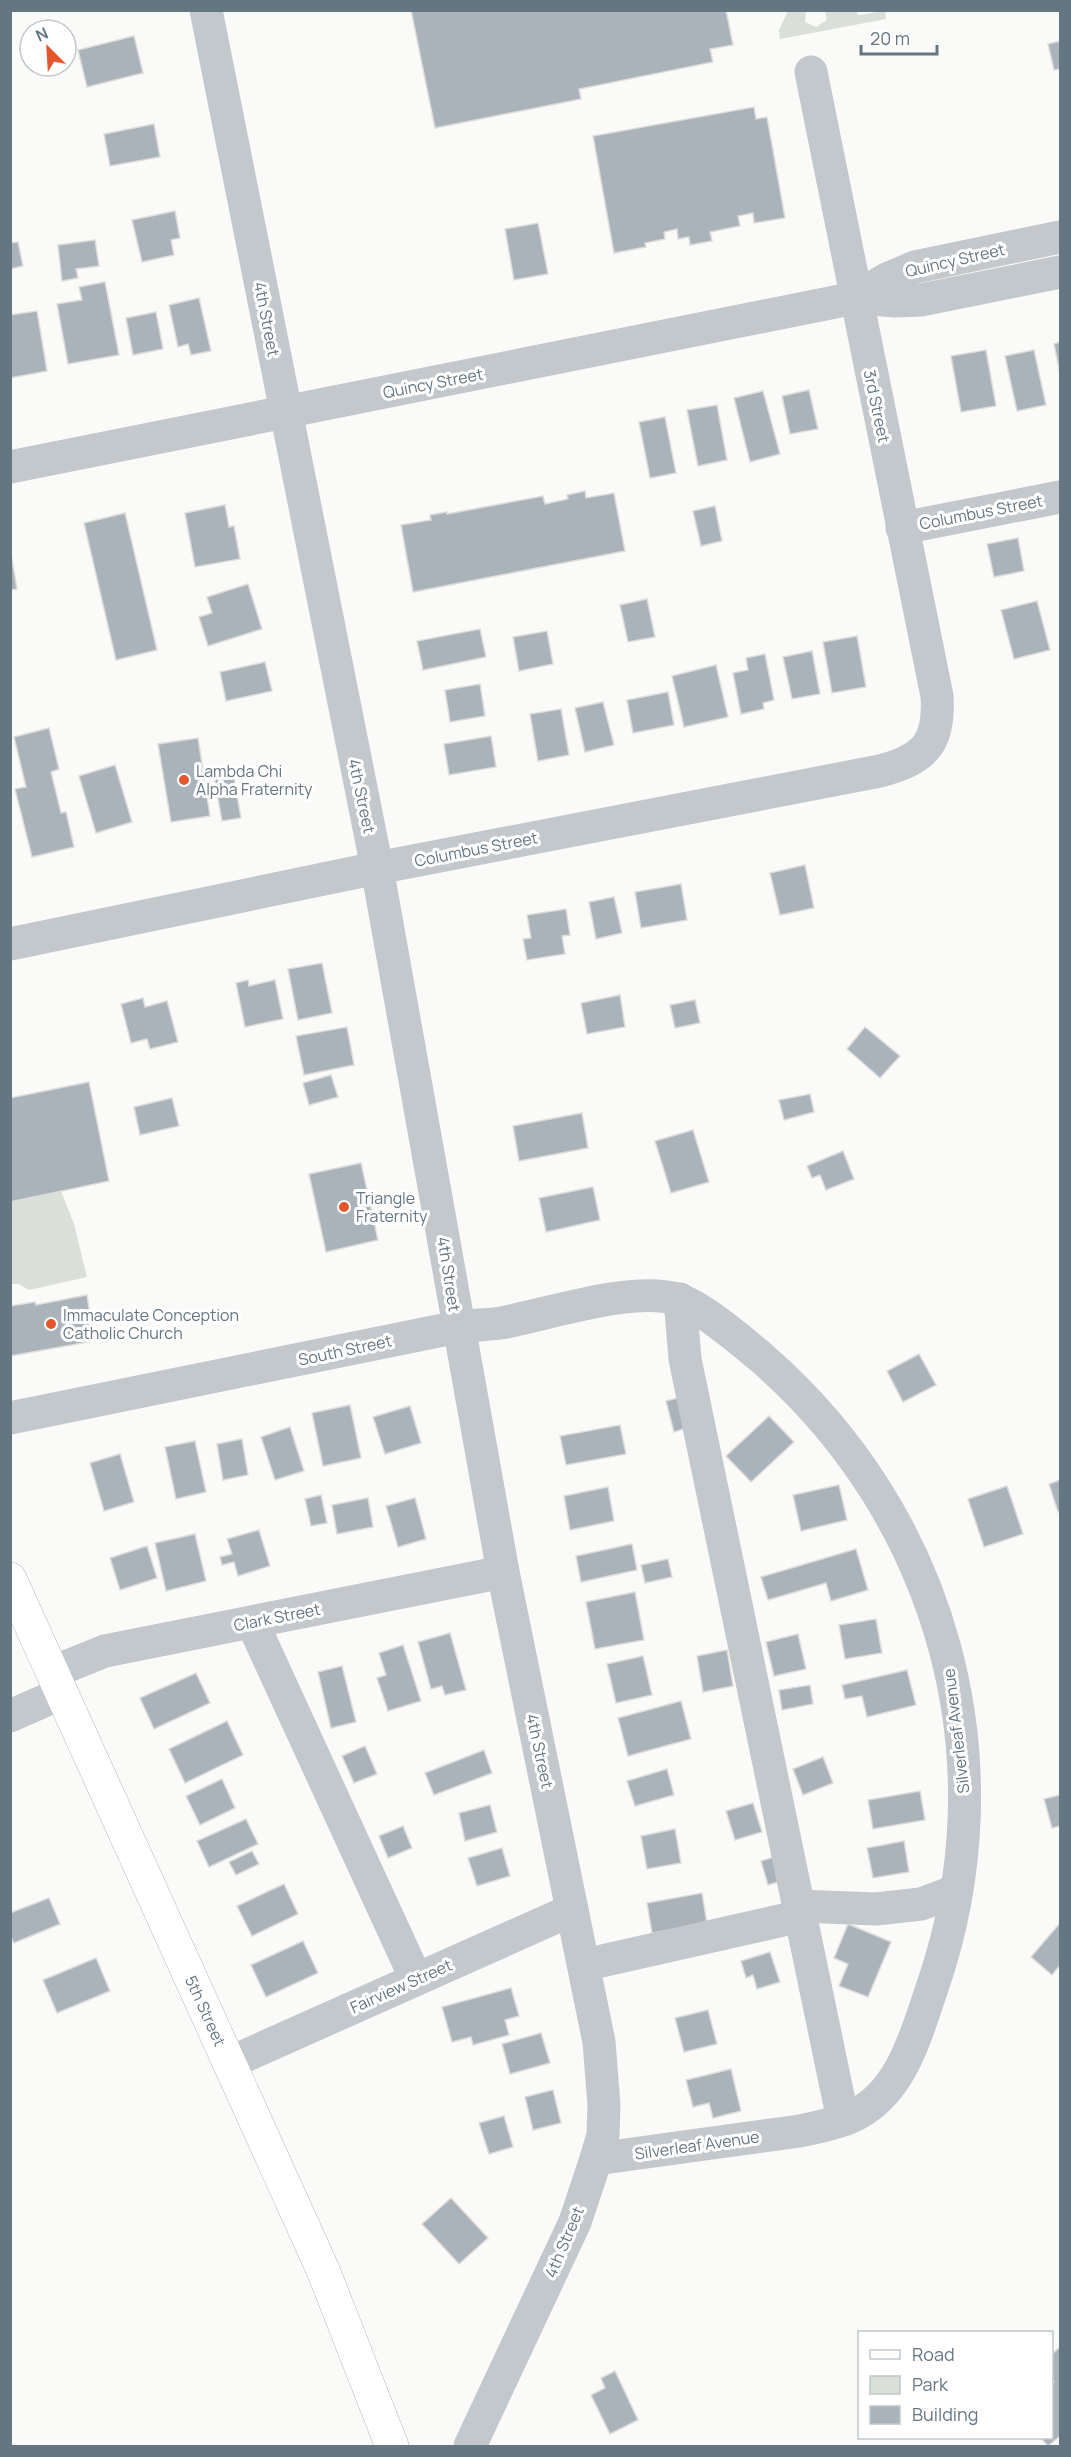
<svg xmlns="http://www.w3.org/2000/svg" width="1071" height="2457" viewBox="0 0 1071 2457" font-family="Manrope,sans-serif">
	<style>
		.green { fill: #dadfd7 }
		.building { fill: #aab3b9; stroke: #dcdcda; stroke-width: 1.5 }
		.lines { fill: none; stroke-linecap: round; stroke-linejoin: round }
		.major-casing { stroke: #b5babe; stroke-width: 34 }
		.minor { stroke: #c3c8cc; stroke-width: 33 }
		.major { stroke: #fff; stroke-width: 33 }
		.poi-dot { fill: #e4572e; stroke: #fff; stroke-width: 2 }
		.labels { text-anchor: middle; stroke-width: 6; stroke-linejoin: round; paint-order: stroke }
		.street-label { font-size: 16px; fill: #657683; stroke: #fff }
		.poi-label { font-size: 16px; fill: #657683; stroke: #fff; text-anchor: start }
	</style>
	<rect width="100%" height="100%" fill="#fafaf8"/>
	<g class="green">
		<path d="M788,11H806L805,22L816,27L827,20L825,11H857L858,15L885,11L886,19L780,39L779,30Z"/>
		<path d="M61,1191L74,1224L87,1277L29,1290L19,1284H11L10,1202Z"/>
	</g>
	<g class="building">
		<path d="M411,10H726L733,45L710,49L713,62L579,89L581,99L435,128Z"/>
		<path d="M134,36L143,73L87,87L78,50Z"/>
		<path d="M1060,41V69L1054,70L1048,44Z"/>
		<path d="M754,107L756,119L767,117L785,218L754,223L753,213L738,216L740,226L710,232L712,241L690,245L689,237L678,239L677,229L664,232L665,239L645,243L646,247L614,253L593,136Z"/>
		<path d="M154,124L160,157L110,166L104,134Z"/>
		<path d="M175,211L180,238L171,240L174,255L142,262L132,220Z"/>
		<path d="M538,223L548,274L514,280L505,229Z"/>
		<path d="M95,240L99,266L76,269L78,278L62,281L58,245Z"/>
		<path d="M18,242L23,266L10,269V243Z"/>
		<path d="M105,282L119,355L68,364L57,304L82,300L79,287Z"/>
		<path d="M199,298L211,351L191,355L188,344L178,347L169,305Z"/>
		<path d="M37,311L47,371L10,378V315Z"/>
		<path d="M156,312L163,349L133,355L126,318Z"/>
		<path d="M1060,342V373L1054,344Z"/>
		<path d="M986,350L996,406L961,412L951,356Z"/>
		<path d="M1034,350L1046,405L1017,411L1005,356Z"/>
		<path d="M809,390L818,429L790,434L782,396Z"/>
		<path d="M763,391L780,454L750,462L734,398Z"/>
		<path d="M717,405L727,460L698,466L687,410Z"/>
		<path d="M665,417L676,473L650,478L639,422Z"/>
		<path d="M585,491L586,498L614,493L625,551L413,592L401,525L431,520L430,515L447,512V514L543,496L545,504L568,499L567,495Z"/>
		<path d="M225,505L229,527L234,526L240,559L195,567L185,513Z"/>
		<path d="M715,506L722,541L701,546L693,511Z"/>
		<path d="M125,513L157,650L116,660L84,523Z"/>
		<path d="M1018,538L1024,571L994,577L987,544Z"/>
		<path d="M10,548L17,589L10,590Z"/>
		<path d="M248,584L262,629L208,646L199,617L212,613L207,597Z"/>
		<path d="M647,599L655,637L628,642L620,605Z"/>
		<path d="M1037,601L1050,650L1014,659L1001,610Z"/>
		<path d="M480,629L486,657L423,670L417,641Z"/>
		<path d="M547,631L553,664L519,671L513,637Z"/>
		<path d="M857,636L866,687L832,693L823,642Z"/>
		<path d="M812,651L820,694L792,699L783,657Z"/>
		<path d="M765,654L774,700L763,703L764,709L741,714L733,673L748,670L746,658Z"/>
		<path d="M265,662L272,691L226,701L220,672Z"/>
		<path d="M716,665L728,717L684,727L672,676Z"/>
		<path d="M480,684L485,716L450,722L445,690Z"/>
		<path d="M668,692L674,725L633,733L627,700Z"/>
		<path d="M603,702L614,745L585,752L575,708Z"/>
		<path d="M561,709L569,755L538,761L530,714Z"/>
		<path d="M49,728L59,769L51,772L61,813L66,812L74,847L32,857L15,789L26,787L14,737Z"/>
		<path d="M491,736L496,767L449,775L444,744Z"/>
		<path d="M198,738L210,816L171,822L158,744Z"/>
		<path d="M115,765L132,822L96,833L79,776Z"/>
		<path d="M233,772L241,818L222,821L214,776Z"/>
		<path d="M805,865L814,908L780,915L770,873Z"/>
		<path d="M681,884L687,920L641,928L635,892Z"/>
		<path d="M614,897L622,933L596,939L589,902Z"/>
		<path d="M566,909L570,935L562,936L565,954L527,960L523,939L531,938L527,915Z"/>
		<path d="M322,963L332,1013L298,1020L288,969Z"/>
		<path d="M248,980L249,986L275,980L283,1019L245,1027L236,983Z"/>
		<path d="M620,995L625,1027L587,1034L581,1003Z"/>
		<path d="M143,998L145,1007L167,1001L178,1042L150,1049L147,1039L131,1043L121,1004Z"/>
		<path d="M695,1000L700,1023L675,1028L670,1005Z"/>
		<path d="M347,1027L354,1065L304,1075L296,1036Z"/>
		<path d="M865,1027L900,1056L880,1078L847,1049Z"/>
		<path d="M331,1075L338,1097L309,1105L303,1083Z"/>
		<path d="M89,1082L109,1181L10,1202V1098Z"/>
		<path d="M810,1094L814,1112L784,1120L779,1100Z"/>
		<path d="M172,1098L179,1126L140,1135L134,1107Z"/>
		<path d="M582,1113L588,1148L519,1161L513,1126Z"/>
		<path d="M693,1130L709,1182L671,1193L655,1141Z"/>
		<path d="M843,1151L854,1179L826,1190L820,1175L812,1178L807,1166Z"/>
		<path d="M361,1163L378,1240L326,1252L309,1174Z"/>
		<path d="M593,1187L600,1220L546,1232L539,1198Z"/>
		<path d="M87,1295L94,1341L10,1356V1306L35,1302L36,1305Z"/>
		<path d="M919,1354L936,1385L903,1402L887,1371Z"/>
		<path d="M685,1396L693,1426L674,1432L666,1401Z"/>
		<path d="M350,1405L361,1458L323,1466L312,1413Z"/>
		<path d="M410,1406L421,1443L385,1454L373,1417Z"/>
		<path d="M769,1416L794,1442L751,1482L726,1456Z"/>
		<path d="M620,1425L626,1454L566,1465L560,1436Z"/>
		<path d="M290,1427L304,1471L275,1480L261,1437Z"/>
		<path d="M242,1439L248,1475L223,1480L217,1444Z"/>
		<path d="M195,1441L206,1492L176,1499L165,1447Z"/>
		<path d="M120,1454L134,1502L104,1511L90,1463Z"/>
		<path d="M1060,1480V1511L1058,1512L1049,1484Z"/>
		<path d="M839,1485L847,1520L801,1531L793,1495Z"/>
		<path d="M1007,1486L1023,1534L984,1547L968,1499Z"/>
		<path d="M608,1487L614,1521L570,1530L564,1496Z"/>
		<path d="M321,1495L327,1523L311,1526L305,1499Z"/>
		<path d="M368,1498L373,1527L337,1534L332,1505Z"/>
		<path d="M415,1498L426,1539L398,1547L386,1506Z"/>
		<path d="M259,1530L270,1566L238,1576L234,1562L222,1565L220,1557L232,1554L227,1539Z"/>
		<path d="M195,1534L206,1581L166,1591L155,1543Z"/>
		<path d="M632,1544L637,1570L581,1582L576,1556Z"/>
		<path d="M147,1546L157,1578L120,1590L110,1558Z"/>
		<path d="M856,1549L868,1590L831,1601L826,1583L768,1600L761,1577Z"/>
		<path d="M668,1559L672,1577L645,1583L641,1565Z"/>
		<path d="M635,1592L644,1640L595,1649L586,1602Z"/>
		<path d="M876,1619L882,1653L845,1659L839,1625Z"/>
		<path d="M450,1633L466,1690L445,1695L442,1686L431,1689L418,1642Z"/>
		<path d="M798,1634L806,1669L774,1676L766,1642Z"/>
		<path d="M403,1645L421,1701L388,1711L377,1678L386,1675L379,1653Z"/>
		<path d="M727,1650L733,1686L703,1692L697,1656Z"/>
		<path d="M643,1656L652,1695L616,1703L607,1664Z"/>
		<path d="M342,1666L356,1722L331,1728L318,1672Z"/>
		<path d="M907,1670L916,1705L867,1717L862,1696L845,1699L842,1685Z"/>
		<path d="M196,1673L210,1703L154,1729L140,1698Z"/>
		<path d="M810,1685L813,1704L782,1710L779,1690Z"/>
		<path d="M681,1701L691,1739L628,1756L618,1718Z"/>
		<path d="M227,1721L243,1755L185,1783L169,1749Z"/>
		<path d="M365,1746L377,1774L354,1783L342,1756Z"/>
		<path d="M484,1750L492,1773L434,1795L425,1773Z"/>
		<path d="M823,1757L833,1783L803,1795L793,1769Z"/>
		<path d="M667,1769L674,1795L635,1806L627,1781Z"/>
		<path d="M222,1779L235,1808L200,1825L186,1796Z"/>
		<path d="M920,1791L925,1820L873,1829L868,1800Z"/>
		<path d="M1060,1795V1826L1052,1828L1044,1799Z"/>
		<path d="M753,1803L762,1832L735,1840L726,1811Z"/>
		<path d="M490,1805L497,1832L465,1841L459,1813Z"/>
		<path d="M246,1819L258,1844L209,1867L197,1841Z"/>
		<path d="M403,1826L412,1848L388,1858L379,1836Z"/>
		<path d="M675,1829L681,1863L647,1869L641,1836Z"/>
		<path d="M904,1841L909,1872L873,1878L867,1848Z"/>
		<path d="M502,1848L510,1876L477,1886L468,1858Z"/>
		<path d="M252,1851L259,1864L236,1875L229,1862Z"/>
		<path d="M774,1857L781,1881L768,1885L761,1861Z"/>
		<path d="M284,1884L298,1914L252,1936L237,1906Z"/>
		<path d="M702,1893L707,1924L652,1933L647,1903Z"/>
		<path d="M49,1898L60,1924L14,1943L10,1935V1913Z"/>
		<path d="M1060,1923V1965L1052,1975L1031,1957Z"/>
		<path d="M848,1924L891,1942L868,1997L839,1986L848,1964L834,1958Z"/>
		<path d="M303,1941L318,1973L266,1997L251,1965Z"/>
		<path d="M770,1952L780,1982L757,1989L753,1975L746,1978L741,1961Z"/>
		<path d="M96,1958L110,1991L57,2013L43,1980Z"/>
		<path d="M511,1988L519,2016L505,2020L509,2035L473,2045L471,2037L452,2042L442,2007Z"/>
		<path d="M708,2010L717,2044L684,2052L675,2018Z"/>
		<path d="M541,2033L550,2063L510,2074L502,2044Z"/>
		<path d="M731,2069L741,2111L713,2118L709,2103L693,2107L686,2080Z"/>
		<path d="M553,2090L561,2123L533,2130L525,2097Z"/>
		<path d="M504,2116L513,2147L489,2154L479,2123Z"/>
		<path d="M451,2198L488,2238L459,2264L422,2224Z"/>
		<path d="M1060,2347V2436L1048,2446L1041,2438H1052V2384L1054,2382L1052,2379V2354Z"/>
		<path d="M615,2371L638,2420L610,2434L591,2395L605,2388L601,2378Z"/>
	</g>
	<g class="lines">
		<g class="major-casing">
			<g id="major">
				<path id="s1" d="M10,1579L323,2270L392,2446"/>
			</g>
		</g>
		<g class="minor">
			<path d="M206,10L377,868L503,1572L599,2042L604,2105L603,2135L596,2159L575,2222L470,2446"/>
			<path d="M855,298L887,279L915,267L1060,237"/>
			<path d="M10,467L855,298L896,301L921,300L1060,272"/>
			<path d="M902,528L1060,497"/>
			<path d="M10,944L377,868L880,771C925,759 940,743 937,696L811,72"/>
			<path d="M680,1299L685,1359L843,2120"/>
			<path d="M10,1418L458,1327C472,1325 487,1325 501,1323C549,1314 631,1286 677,1299C701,1306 743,1342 763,1359C943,1516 1011,1761 932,1988C916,2034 902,2093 853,2116C836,2124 818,2127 800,2131L596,2159"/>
			<path d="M252,1622L416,1979"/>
			<path d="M53,1672L105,1651L503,1572"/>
			<path d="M10,1716L62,1693"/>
			<path d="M799,1906L876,1909L921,1904L956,1891"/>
			<path d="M584,1965L801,1916"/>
			<path d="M229,2063L572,1910"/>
		</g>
		<use href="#major" class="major"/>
	</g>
	<g class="poi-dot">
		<circle cx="184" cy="780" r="6"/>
		<circle cx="344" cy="1207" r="6"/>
		<circle cx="51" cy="1324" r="6"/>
	</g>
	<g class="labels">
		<g class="street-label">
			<text transform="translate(955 260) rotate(-13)" y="6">Quincy Street</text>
			<text transform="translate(267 319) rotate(79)" y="6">4th Street</text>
			<text transform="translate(433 383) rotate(-11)" y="6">Quincy Street</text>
			<text transform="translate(877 406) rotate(78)" y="6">3rd Street</text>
			<text transform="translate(981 512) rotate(-11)" y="6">Columbus Street</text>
			<text transform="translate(362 796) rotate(78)" y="6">4th Street</text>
			<text transform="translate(476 849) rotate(-11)" y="6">Columbus Street</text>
			<text transform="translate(449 1274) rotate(81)" y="6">4th Street</text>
			<text transform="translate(345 1350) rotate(-12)" y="6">South Street</text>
			<text transform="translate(277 1617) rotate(-11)" y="6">Clark Street</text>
			<text transform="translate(956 1731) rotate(-97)" y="6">Silverleaf Avenue</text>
			<text transform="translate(540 1751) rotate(78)" y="6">4th Street</text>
			<text transform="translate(401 1986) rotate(-24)" y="6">Fairview Street</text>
			<text dy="6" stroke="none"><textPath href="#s1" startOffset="474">5th Street</textPath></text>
			<text transform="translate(697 2145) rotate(-8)" y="6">Silverleaf Avenue</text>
			<text transform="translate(564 2242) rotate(-67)" y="6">4th Street</text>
		</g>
		<g class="poi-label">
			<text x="196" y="777">Lambda Chi<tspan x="196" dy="18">Alpha Fraternity</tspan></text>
			<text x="356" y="1204">Triangle<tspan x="356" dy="18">Fraternity</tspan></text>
			<text x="63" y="1321">Immaculate Conception<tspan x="63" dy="18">Catholic Church</tspan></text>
		</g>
	</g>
	<rect width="1071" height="2457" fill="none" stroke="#657683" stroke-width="24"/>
	<rect x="858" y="2331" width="195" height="108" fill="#ffffff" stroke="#c1c8cd" stroke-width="1.5"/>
	<rect x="870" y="2350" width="30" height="9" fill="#ffffff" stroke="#c1c8cd" stroke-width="1.5"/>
	<text x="912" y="2361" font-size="18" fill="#657683">Road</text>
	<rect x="870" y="2376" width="30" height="18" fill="#dadfd7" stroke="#c1c8cd" stroke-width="1.5"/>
	<text x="912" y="2391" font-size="18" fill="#657683">Park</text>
	<rect x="870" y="2406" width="30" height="18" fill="#aab3b9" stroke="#c1c8cd" stroke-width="1.5"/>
	<text x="912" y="2421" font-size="18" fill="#657683">Building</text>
	<g transform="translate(48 48) rotate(336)"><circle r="28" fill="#ffffff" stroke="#c1c8cd" stroke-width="1.5"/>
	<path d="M0-4.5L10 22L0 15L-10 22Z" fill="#e4572e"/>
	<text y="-9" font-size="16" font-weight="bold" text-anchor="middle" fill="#657683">N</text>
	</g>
	<path d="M861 45v9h76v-9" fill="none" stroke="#657683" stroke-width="3"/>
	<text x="870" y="45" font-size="18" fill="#657683" stroke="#ffffff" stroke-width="4.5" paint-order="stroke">20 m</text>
</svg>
